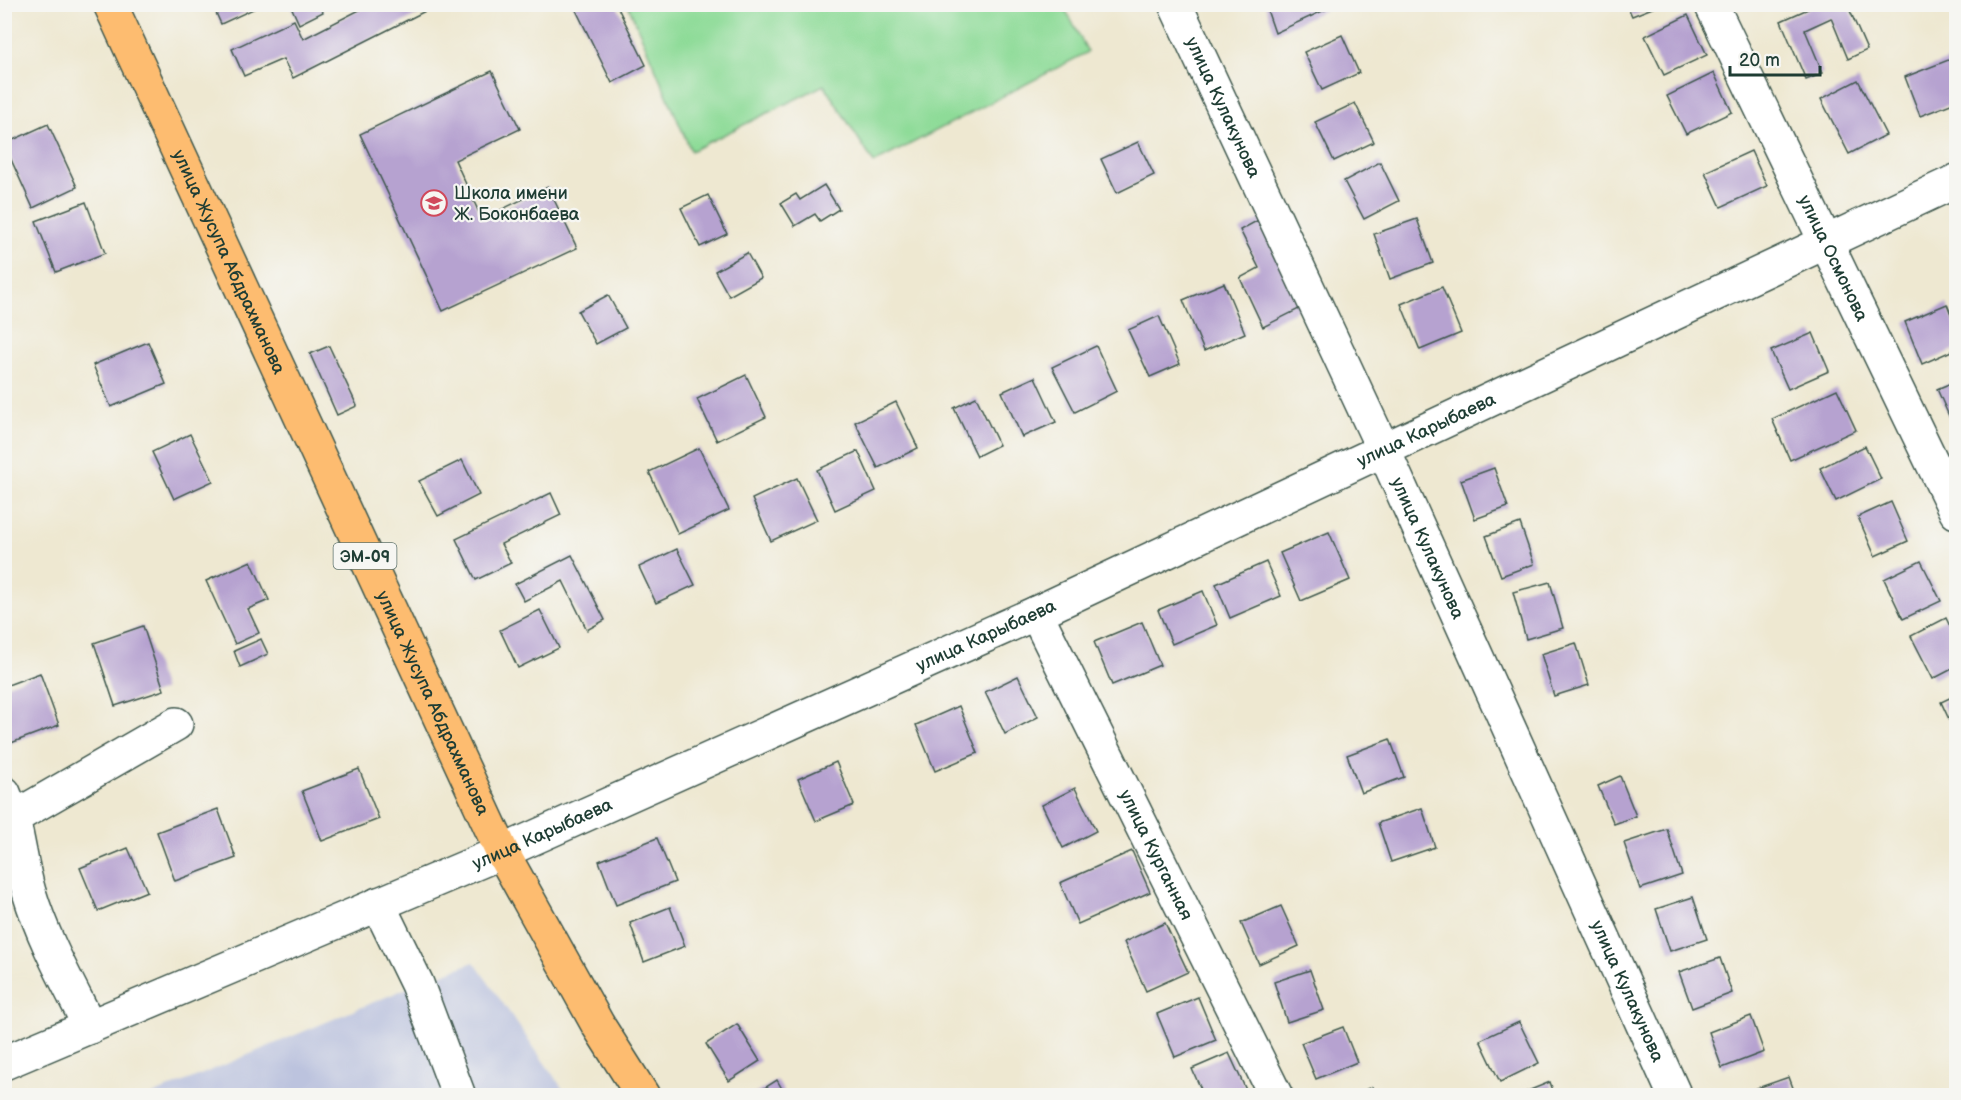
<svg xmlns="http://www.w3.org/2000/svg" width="1961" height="1100" viewBox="0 0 1961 1100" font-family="'Balsamiq Sans',sans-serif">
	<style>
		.industrial { fill: #bcc3de }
		.green { fill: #8edb98; stroke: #568c66; stroke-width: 1.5 }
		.building { fill: #b6a2d0 }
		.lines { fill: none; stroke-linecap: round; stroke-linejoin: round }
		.minor-casing { stroke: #3e574c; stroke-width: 36 }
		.highway-casing { stroke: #3e574c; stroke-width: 36 }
		.minor { stroke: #fff; stroke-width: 33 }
		.highway { stroke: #fdbc70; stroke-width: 33 }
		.labels { text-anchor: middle; stroke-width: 4.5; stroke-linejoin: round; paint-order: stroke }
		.shield { fill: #f6f6f2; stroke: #60746d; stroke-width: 1.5 }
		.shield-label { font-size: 16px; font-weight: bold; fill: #1f3d34 }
		.street-label { font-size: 18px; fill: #1f3d34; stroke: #f6f6f2 }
		.poi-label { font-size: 18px; fill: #1f3d34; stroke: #f6f6f2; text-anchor: start }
	</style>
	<rect width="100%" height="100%" fill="#f6f6f2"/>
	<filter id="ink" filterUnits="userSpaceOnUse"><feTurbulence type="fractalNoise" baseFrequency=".0167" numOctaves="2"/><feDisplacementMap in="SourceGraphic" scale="12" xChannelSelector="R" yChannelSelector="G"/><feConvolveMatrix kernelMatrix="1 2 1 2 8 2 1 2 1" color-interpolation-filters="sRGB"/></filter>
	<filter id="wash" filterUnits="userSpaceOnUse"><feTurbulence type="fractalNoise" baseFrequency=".008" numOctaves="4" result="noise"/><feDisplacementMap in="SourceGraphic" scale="24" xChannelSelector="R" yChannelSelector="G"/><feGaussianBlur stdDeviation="1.35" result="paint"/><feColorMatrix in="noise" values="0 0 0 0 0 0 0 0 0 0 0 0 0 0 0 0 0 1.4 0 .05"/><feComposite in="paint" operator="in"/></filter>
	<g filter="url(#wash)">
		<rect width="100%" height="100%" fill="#eee8d1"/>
		<path class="industrial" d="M474,962L567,1095L150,1096L417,984Z"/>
		<path class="green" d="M628,5H1063L1088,52L874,163L824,85L691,151Z"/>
		<g id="blocks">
			<g class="building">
				<path d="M212,4H264L221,24Z"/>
				<path d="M290,4H319L323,12L299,24Z"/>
				<path d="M371,4H439L293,78L283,59L244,76L232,49L294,20L303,39Z"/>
				<path d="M573,4H616L646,65L612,83Z"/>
				<path d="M1265,4H1324L1327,9L1275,33Z"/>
				<path d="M1819,4H1847L1867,50L1848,59L1831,18L1805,30L1823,73L1806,80L1781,21Z"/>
				<path d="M1627,5H1660L1632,16Z"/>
				<path d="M1688,15L1707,55L1664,75L1645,36Z"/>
				<path d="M1342,35L1359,73L1322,90L1304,52Z"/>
				<path d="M1956,57V102L1920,116L1905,77Z"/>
				<path d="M492,71L520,129L455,160L482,219L548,187L577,248L443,311L360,134Z"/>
				<path d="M1714,73L1732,112L1686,134L1667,96Z"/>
				<path d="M1858,80L1886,135L1849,154L1821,99Z"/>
				<path d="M1355,103L1374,142L1334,161L1315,122Z"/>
				<path d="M48,124L77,187L33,208L4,144Z"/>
				<path d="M1138,142L1154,175L1117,193L1101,159Z"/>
				<path d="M1751,151L1767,186L1721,207L1705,172Z"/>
				<path d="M1380,162L1399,201L1364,219L1344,181Z"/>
				<path d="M824,185L839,209L820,221L815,214L795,226L781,203L796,194L800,200Z"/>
				<path d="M708,195L727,234L700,247L681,208Z"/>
				<path d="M86,202L105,253L56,272L36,221Z"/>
				<path d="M1266,216L1309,304L1263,327L1240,278L1259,268L1240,230Z"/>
				<path d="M1417,219L1433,263L1390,279L1374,234Z"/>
				<path d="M747,253L761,278L729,296L715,271Z"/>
				<path d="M1224,283L1245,333L1204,351L1183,300Z"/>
				<path d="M1442,287L1461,333L1420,350L1401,304Z"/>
				<path d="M608,295L626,328L596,344L578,311Z"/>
				<path d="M1947,304L1956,327V349L1922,364L1905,322Z"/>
				<path d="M1159,316L1180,364L1150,377L1128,330Z"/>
				<path d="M1813,333L1829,371L1788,389L1771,351Z"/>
				<path d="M148,342L166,384L111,407L93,365Z"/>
				<path d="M329,346L357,406L337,415L310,354Z"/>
				<path d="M1096,346L1117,391L1075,412L1052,367Z"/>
				<path d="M746,375L766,417L717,441L697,399Z"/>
				<path d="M1035,377L1056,422L1022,437L1002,392Z"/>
				<path d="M1956,381V423L1953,425L1937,389Z"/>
				<path d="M1837,389L1856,430L1790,460L1772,419Z"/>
				<path d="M976,397L999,445L977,456L954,408Z"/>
				<path d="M896,402L918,448L878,468L855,422Z"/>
				<path d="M190,434L213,481L174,499L152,452Z"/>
				<path d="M1865,446L1881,479L1836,501L1820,468Z"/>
				<path d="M699,448L729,510L678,534L649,472Z"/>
				<path d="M858,451L876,491L835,510L817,470Z"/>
				<path d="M462,460L479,495L438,516L419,481Z"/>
				<path d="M1494,468L1508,507L1475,519L1461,480Z"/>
				<path d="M797,478L817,520L771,541L752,499Z"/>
				<path d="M551,493L561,515L501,544L511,563L476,580L456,539Z"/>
				<path d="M1891,502L1908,541L1875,556L1858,517Z"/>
				<path d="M1520,523L1534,564L1501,576L1486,536Z"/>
				<path d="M1329,532L1350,580L1301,601L1280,553Z"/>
				<path d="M677,549L695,585L656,603L639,567Z"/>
				<path d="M572,555L605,620L587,630L563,581L524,601L515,584Z"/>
				<path d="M251,561L269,600L248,609L259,633L235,644L206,581Z"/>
				<path d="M1921,561L1941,601L1903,619L1884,579Z"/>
				<path d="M1266,562L1281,596L1230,618L1216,584Z"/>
				<path d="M1550,582L1563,628L1526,639L1513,592Z"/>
				<path d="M1203,591L1217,625L1172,644L1158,610Z"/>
				<path d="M540,610L559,648L518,668L500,630Z"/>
				<path d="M1946,618L1956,639V667L1933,679L1911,636Z"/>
				<path d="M1142,622L1160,665L1112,685L1094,642Z"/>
				<path d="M143,626L164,690L115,706L94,643Z"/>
				<path d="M261,639L268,654L240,667L234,651Z"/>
				<path d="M1576,643L1589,685L1554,696L1541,654Z"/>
				<path d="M40,673L59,725L11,743L5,725V686Z"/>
				<path d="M1018,676L1038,717L1005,734L985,692Z"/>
				<path d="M1956,695V732H1955L1941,702Z"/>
				<path d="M959,706L978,753L935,771L916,725Z"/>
				<path d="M1390,739L1404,777L1361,793L1347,755Z"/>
				<path d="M836,762L854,805L816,821L798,779Z"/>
				<path d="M359,769L379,819L322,841L302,791Z"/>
				<path d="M1620,776L1636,816L1614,824L1598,786Z"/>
				<path d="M1075,788L1096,831L1063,848L1042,805Z"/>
				<path d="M1422,808L1435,847L1391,862L1378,823Z"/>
				<path d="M218,809L236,858L175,881L157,832Z"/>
				<path d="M1667,829L1682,875L1640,889L1624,843Z"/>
				<path d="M657,838L675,882L616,905L599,861Z"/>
				<path d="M128,848L147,891L98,911L80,868Z"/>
				<path d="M1132,851L1150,892L1078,924L1060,883Z"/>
				<path d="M1693,897L1707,939L1670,951L1656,909Z"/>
				<path d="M1281,906L1299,946L1259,964L1241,923Z"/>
				<path d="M670,907L685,946L644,962L630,923Z"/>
				<path d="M1165,923L1188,972L1146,991L1124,942Z"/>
				<path d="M1720,958L1732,993L1692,1008L1679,972Z"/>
				<path d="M1310,970L1324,1010L1287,1022L1274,982Z"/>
				<path d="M1198,997L1216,1040L1175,1057L1157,1014Z"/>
				<path d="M1751,1016L1764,1052L1722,1068L1709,1032Z"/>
				<path d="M1519,1022L1539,1063L1500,1082L1480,1040Z"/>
				<path d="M737,1024L760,1061L729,1081L706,1044Z"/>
				<path d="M1343,1027L1357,1062L1316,1079L1301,1043Z"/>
				<path d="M1229,1053L1246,1090L1233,1096H1204L1192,1069Z"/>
				<path d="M1789,1077L1796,1096H1741L1740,1094Z"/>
				<path d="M777,1080L786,1096H752Z"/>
				<path d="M1550,1082L1555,1096H1518V1095Z"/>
				<path d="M1373,1087L1376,1096H1351V1095Z"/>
			</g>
		</g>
	</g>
	<g filter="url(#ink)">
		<use href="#blocks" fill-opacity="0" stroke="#3e574c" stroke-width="1.5"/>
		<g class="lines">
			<g class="minor-casing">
				<g id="minor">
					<path id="s1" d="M1175,4L1384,451L1675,1096"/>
					<path id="s2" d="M1711,4L1956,512"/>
					<path id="s3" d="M1036,613L1276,1096"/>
					<path d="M4,793C18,825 19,859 29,892C43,939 68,983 90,1027"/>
					<path d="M13,818L176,724"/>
					<path d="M378,904L417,984L459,1096"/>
					<path id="s4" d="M4,1063L502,852L1036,613L1956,181"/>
				</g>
			</g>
			<g class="highway-casing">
				<g id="highway">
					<path id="s5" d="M110,4L502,852L598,1025L643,1096"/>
				</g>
			</g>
			<use href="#minor" class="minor"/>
			<use href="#highway" class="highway"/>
		</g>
	</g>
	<defs>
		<g id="school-ring" transform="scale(1.35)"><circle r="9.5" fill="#f6f6f2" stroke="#d1495b" stroke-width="1.5"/><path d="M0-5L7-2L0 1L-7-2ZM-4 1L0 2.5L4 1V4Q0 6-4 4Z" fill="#d1495b"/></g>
	</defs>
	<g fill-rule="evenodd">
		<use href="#school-ring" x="434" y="203"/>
	</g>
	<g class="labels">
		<rect class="shield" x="333.5" y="543" width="63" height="26" rx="4.5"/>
		<g class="shield-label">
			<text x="365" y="562">ЭМ-09</text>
		</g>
		<g class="street-label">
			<text dy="6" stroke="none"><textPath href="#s1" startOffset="114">улица Кулакунова</textPath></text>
			<text dy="6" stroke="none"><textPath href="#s2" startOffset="282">улица Осмонова</textPath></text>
			<text dy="6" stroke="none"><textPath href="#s5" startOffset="284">улица Жусупа Абдрахманова</textPath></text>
			<text dy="6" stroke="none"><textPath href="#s4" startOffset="1557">улица Карыбаева</textPath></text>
			<text dy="6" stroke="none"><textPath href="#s1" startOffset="600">улица Кулакунова</textPath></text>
			<text dy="6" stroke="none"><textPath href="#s4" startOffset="1071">улица Карыбаева</textPath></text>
			<text dy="6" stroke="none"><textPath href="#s5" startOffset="770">улица Жусупа Абдрахманова</textPath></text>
			<text dy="6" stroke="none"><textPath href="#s4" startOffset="585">улица Карыбаева</textPath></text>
			<text dy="6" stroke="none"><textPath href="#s3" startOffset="270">улица Курганная</textPath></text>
			<text dy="6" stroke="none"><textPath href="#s1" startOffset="1086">улица Кулакунова</textPath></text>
		</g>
		<g class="poi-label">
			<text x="454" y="199">Школа имени<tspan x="454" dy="21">Ж. Боконбаева</tspan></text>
		</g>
	</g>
	<rect width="1961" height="1100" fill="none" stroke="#f6f6f2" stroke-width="24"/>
	<path d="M1730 66v9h90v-9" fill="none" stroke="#1f3d34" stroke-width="3"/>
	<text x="1739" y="66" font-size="18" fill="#1f3d34" stroke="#f6f6f2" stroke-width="4.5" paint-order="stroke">20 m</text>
</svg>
